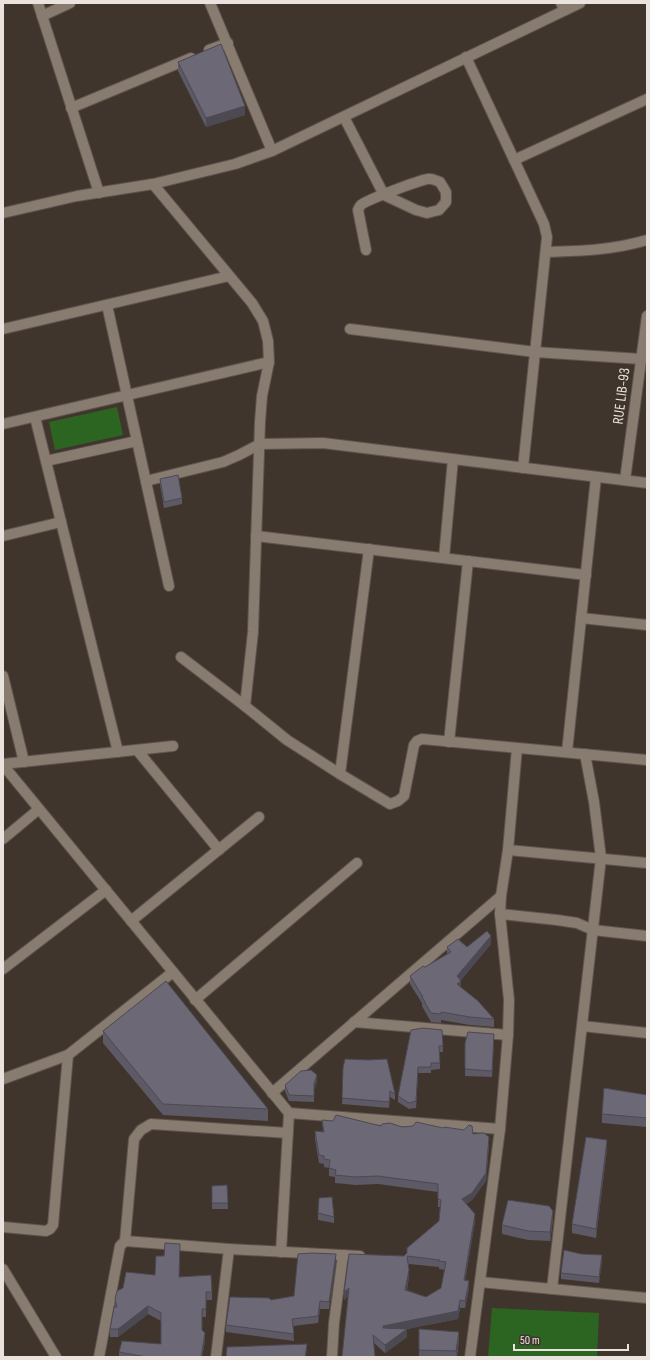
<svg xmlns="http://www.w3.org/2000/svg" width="650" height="1360" viewBox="0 0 650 1360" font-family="'Sofia Sans Condensed',sans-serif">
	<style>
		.green { fill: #2c6521 }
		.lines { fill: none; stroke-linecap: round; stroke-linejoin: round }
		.minor-casing { stroke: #5d544c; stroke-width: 12 }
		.tertiary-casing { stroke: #5d544c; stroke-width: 12 }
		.minor { stroke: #887b70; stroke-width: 10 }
		.tertiary { stroke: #887b70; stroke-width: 10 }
		.wall { fill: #5d5965; fill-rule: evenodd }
		.shaded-wall { fill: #4c4953 }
		.building { fill: #6c6876; stroke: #4c4953; fill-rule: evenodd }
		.labels { text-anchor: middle; stroke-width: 3; stroke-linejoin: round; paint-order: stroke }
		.street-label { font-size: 15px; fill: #eae3dd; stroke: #40352c }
	</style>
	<rect width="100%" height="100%" fill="#40352c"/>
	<g class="green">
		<path d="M117,407L123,435L55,450L49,422Z"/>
		<path d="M492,1308L599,1313L597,1357H488Z"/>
	</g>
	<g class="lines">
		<g class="minor-casing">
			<g id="minor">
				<path d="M38,3L99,193"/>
				<path d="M210,3L272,151"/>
				<path d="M561,3L565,10"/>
				<path d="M42,16L70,3"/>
				<path d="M209,50L228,43"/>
				<path d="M466,57L544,224L547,237L523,468"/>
				<path d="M71,108L191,58"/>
				<path d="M344,117L384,195L416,210L427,213L439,210L446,202V192L440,182C437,181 432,178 428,179C420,180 366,200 361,205C359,207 359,208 358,210L366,250"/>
				<path d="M514,160L647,99"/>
				<path d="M153,184L252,303L263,321L268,341L269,362L262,396L260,422L253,632L245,706"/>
				<path d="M546,252C582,251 613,250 647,240"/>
				<path d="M107,305L169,586"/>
				<path d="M3,329L229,276"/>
				<path d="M350,329L535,352L641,359"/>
				<path d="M35,417L118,752"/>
				<path d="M3,424L269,362"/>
				<path d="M46,461L137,441"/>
				<path d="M625,480L647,316"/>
				<path d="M146,481L223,462L239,455L260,444L323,443L647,483"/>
				<path d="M3,536L61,522"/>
				<path d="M256,536L586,575"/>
				<path d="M444,558L453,459"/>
				<path d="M581,618L647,625"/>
				<path d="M181,657L245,706L287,740L340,774L390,804L398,801L404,796L414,745L417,741L422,739L647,760"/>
				<path d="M3,676L24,762"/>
				<path d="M449,742L468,561"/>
				<path d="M137,750L219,850"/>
				<path d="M567,752L596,477"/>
				<path d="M3,764L173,746"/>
				<path d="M3,765L289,1113L281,1252"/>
				<path d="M340,774L369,549"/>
				<path d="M3,839L39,809"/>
				<path d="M508,850L647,863"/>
				<path d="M500,914L557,920L577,923L593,930L647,936"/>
				<path d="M131,921L259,817"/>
				<path d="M3,969L106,890"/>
				<path d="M195,1000L357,863"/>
				<path d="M354,1022L508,1035"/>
				<path d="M582,1026L647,1033"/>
				<path d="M3,1079L68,1055"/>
				<path d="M272,1093L501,896"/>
				<path d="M289,1113L500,1129"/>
				<path d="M3,1227L46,1231L50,1229L53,1225L68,1055L173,972"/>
				<path d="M125,1241L229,1249L360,1256"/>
				<path d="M3,1269L56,1357"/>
				<path d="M480,1282L647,1298"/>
				<path d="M552,1289L601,858L594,802L585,754"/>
				<path d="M99,1357L120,1246L125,1241L134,1139L141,1130L151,1124L288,1133"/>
				<path d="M216,1357L229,1249"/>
				<path d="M332,1357L334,1323L343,1255"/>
				<path d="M470,1357L500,1129L508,1035L509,1000L500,914L501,896L508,850L517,748"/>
			</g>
		</g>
		<g class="tertiary-casing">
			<path id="tertiary" d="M3,213L77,196L153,184L235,164L272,151L580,3"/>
		</g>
		<use href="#minor" class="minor"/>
		<use href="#tertiary" class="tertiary"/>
	</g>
	<g class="wall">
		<path d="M178,62L245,115L206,127L178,71Z"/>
		<path d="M160,479L182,498V504L164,508L160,485Z"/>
		<path d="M491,944L461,980V988L494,1019V1027L470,1025L441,1020V1023L431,1022L422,1006V1003L410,984V976L447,954V947H467Z"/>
		<path d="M411,1030L443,1046V1052H440V1069L431,1070V1073H418L416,1108L409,1109L398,1102V1096Z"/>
		<path d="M103,1031L268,1109V1121L163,1115L103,1043Z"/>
		<path d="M494,1040L492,1077L465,1076V1043Z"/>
		<path d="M345,1059L395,1094V1100L390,1097L389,1108L342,1104Z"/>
		<path d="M317,1081L314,1090V1102L289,1101L285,1091V1085Z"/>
		<path d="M647,1095V1127L602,1123V1114Z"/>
		<path d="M322,1120L381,1126L402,1127L473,1134L489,1145L486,1181L472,1200L466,1204L475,1221L465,1280L469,1289L465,1308H460L458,1319L407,1329V1337L385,1353L374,1343L348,1296L344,1300V1292L404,1256L439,1221L440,1207H438V1192L378,1184L356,1185L335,1183V1177L329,1176V1168L324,1167V1164L319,1163L315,1139V1131L323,1132ZM409,1264L439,1267V1269L445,1270L441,1288L426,1297L407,1290L409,1277Z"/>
		<path d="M607,1149L596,1238L572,1233V1224Z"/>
		<path d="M227,1185L228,1209H212V1186Z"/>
		<path d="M318,1213L334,1217V1223L318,1220Z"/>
		<path d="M553,1220L550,1241L528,1240L502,1234V1225Z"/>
		<path d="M180,1252L179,1277L212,1292V1300H206V1317H202V1330L205,1341L202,1357H119V1352L161,1344V1321L148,1314L118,1337H110V1329L115,1307V1299L155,1275L164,1256Z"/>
		<path d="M336,1261L329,1309H320L318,1323L293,1326L294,1341L226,1332V1325L271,1300L294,1296Z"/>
		<path d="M602,1261L599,1283L561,1279V1273Z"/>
		<path d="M419,1329L459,1341L457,1357H419Z"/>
	</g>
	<g class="shaded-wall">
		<path d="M245,106V115L206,127V118Z"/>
		<path d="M491,936V944L458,984L461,981V989L457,993V976Z"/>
		<path d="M494,1034V1040L492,1077V1071Z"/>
		<path d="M418,1067V1073L416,1108V1101Z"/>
		<path d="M317,1075V1081L314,1090V1102V1084Z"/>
		<path d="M489,1137V1145L486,1181L472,1200L462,1207V1199Z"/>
		<path d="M607,1140V1149L596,1238V1229Z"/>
		<path d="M553,1211V1220L550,1241V1232Z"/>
		<path d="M475,1214V1221L464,1288V1280Z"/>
		<path d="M336,1254V1261L329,1309V1302Z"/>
		<path d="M602,1255V1261L599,1283V1277Z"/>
		<path d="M409,1270V1277L405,1297V1290Z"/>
		<path d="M469,1281V1289L465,1308V1301Z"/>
		<path d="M349,1288V1295L344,1300V1292Z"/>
		<path d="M460,1300V1308L458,1319L407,1329V1337L385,1353V1345L383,1326Z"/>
		<path d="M320,1301V1309L318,1323V1316Z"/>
		<path d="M148,1306V1314L118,1337V1329Z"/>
		<path d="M459,1332V1341L456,1357V1351Z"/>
		<path d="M205,1333V1341L202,1357H201Z"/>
		<path d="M307,1344V1352L306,1357H305Z"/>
	</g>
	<g class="building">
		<path d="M221,44L245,106L206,118L178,62Z"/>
		<path d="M178,475L182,498L164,502L160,479Z"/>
		<path d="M487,931L491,936L457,976L461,981L457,984L478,1001L494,1019L470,1017L441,1012V1014L431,1013L422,997H423L410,976L423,966L425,967L451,952L447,947L458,939L467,947Z"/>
		<path d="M166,981L268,1109L163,1104L103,1031Z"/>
		<path d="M423,1028L442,1030L443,1046H439L440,1063H431V1067H418L416,1101L409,1103L398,1096L411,1030Z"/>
		<path d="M468,1032L494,1034L492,1071L465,1069V1043Z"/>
		<path d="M345,1059L368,1060L387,1059L395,1094L390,1091L389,1102L342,1098L343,1068Z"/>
		<path d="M311,1070L317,1075L314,1084V1096L289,1095L285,1085L301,1071Z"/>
		<path d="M604,1088L647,1095V1118L602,1114Z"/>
		<path d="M336,1115L381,1126L382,1124L390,1123L402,1127L413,1126L416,1122L443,1128L444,1127L464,1130L469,1125L472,1126L473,1134L484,1133L489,1137L486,1173L472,1193L462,1199L475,1214L464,1280L469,1281L465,1301L460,1300L458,1311L383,1326V1328L407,1329L385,1345L373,1335L375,1357H342L349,1288L344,1292L349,1254L404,1256L407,1253V1248L439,1221L441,1200L438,1199V1184L378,1176L356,1177L335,1175L336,1170L329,1168L330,1160L324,1159V1156L319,1155L315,1131L324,1132L322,1120L333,1121ZM407,1256L440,1260L439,1261L446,1262L441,1288L426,1297L405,1290L409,1270Z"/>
		<path d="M586,1137L607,1140L596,1229L572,1224Z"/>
		<path d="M227,1185L228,1203H212V1186Z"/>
		<path d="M332,1197L334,1217L318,1213L319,1198Z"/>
		<path d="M508,1200L549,1206L553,1211L550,1232L528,1231L502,1225Z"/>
		<path d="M165,1243L180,1244L179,1277L211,1275L212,1292H206V1309H202V1330L205,1333L201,1357H147L119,1352L122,1341L161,1344V1313L148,1306L118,1329H110L114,1307H117L115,1299L117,1291L123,1288L126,1272L155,1275L156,1256H164Z"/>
		<path d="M564,1250L581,1254L602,1255L599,1277L561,1273Z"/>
		<path d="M312,1253L336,1254L329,1302L320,1301L318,1316L292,1319L294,1334L226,1325L230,1297L269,1298L271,1300L294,1296L298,1254Z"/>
		<path d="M419,1329L459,1332L456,1351L419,1350Z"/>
		<path d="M307,1344L305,1357H226L227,1347Z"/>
	</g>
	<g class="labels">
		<g class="street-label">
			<text transform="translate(621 396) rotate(-83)" y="5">RUE LIB-93</text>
		</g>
	</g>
	<rect width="650" height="1360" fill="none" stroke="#eae3dd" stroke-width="8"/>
	<path d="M514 1344v6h114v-6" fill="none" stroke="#eae3dd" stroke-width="2"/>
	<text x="520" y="1344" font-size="12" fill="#eae3dd" stroke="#40352c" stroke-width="3" paint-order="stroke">50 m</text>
</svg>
